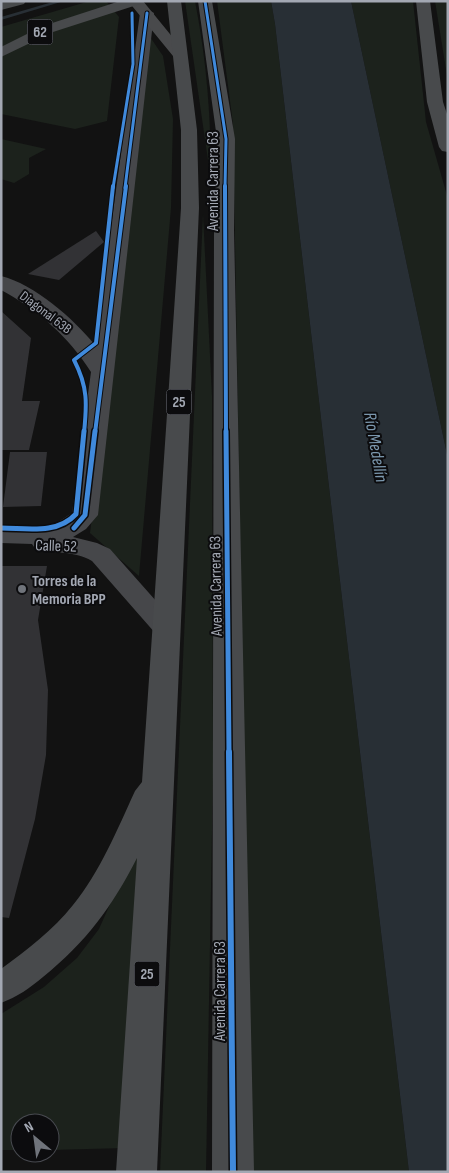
<svg xmlns="http://www.w3.org/2000/svg" width="449" height="1173" viewBox="0 0 449 1173" font-family="'Sofia Sans Condensed',sans-serif">
	<style>
		.green { fill: #1c221c }
		.water { fill: #282f35 }
		.lines { fill: none; stroke-linecap: round; stroke-linejoin: round }
		.stream { fill: #282f35; fill-rule: evenodd }
		.building { fill: #323235 }
		.street { fill: #46474a; fill-rule: evenodd }
		.primary { fill: #494a4c; fill-rule: evenodd }
		.highway { fill: #484a4c; fill-rule: evenodd }
		.cycleway-far3-casing { stroke: #0c0c0e; stroke-width: 5 }
		.cycleway-far2-casing { stroke: #0c0c0e; stroke-width: 6 }
		.cycleway-far1-casing { stroke: #0c0c0e; stroke-width: 8 }
		.cycleway-casing { stroke: #0c0c0e; stroke-width: 9 }
		.cycleway-far3 { stroke: #408adc; stroke-width: 3 }
		.cycleway-far2 { stroke: #408adc; stroke-width: 4 }
		.cycleway-far1 { stroke: #408adc; stroke-width: 5 }
		.cycleway { stroke: #408adc; stroke-width: 6 }
		.poi-dot { fill: #70747b; stroke: #0c0c0e; stroke-width: 2 }
		.labels { text-anchor: middle; stroke-width: 4; stroke-linejoin: round; paint-order: stroke }
		.far-street-label { font-size: 14px; fill: #a3a8b3; stroke: #0c0c0e }
		.shield { fill: #0c0c0e; stroke: #767982; stroke-width: 1 }
		.shield-label { font-size: 15px; font-weight: bold; fill: #a3a8b3 }
		.street-label { font-size: 16px; fill: #a3a8b3; stroke: #0c0c0e }
		.poi-label { font-size: 16px; font-weight: bold; fill: #a3a8b3; stroke: #0c0c0e; text-anchor: start }
		.water-label { font-size: 18px; font-style: italic; fill: #7b97ad; stroke: #0c0c0e }
	</style>
	<rect width="100%" height="100%" fill="#121212"/>
	<g class="green">
		<path d="M90,1H106L119,17L107,121L75,129L1,114V27Z"/>
		<path d="M185,1H195C207,63 211,118 211,181Z"/>
		<path d="M217,1H271L275,24L409,1172H251L233,124Z"/>
		<path d="M351,1H413L426,122L448,199V459Z"/>
		<path d="M435,1H447L448,6V82Z"/>
		<path d="M148,34L163,56L173,119L171,208L139,576L90,533L120,307Z"/>
		<path d="M1,139L46,149L29,158V174L14,183L1,179Z"/>
		<path d="M203,214L212,396L213,773L206,1172H160Z"/>
		<path d="M144,828L125,1148L50,1150V1123H20V1150H1V1014L44,987L77,958L99,929Z"/>
	</g>
	<path class="water" d="M271,1H351L448,459V1172H409L275,24Z"/>
	<g class="lines">
		<path class="stream" d="M56,1H64L1,20V17Z"/>
	</g>
	<g class="building">
		<path d="M96,231L104,242L59,280L28,274Z"/>
		<path d="M1,311L31,338L22,401H40L29,450H1Z"/>
		<path d="M10,452H47L41,506L3,507Z"/>
		<path d="M1,566H47L38,620L48,690L46,755L35,819L9,918L1,917Z"/>
	</g>
	<g class="lines">
		<path class="street" d="M147,9L154,13L98,515L86,529L73,537L97,543L110,549L180,628L176,634L166,637L156,634L92,561C73,550 55,554 36,550L32,544L1,543V527L52,526L72,513L91,372C69,337 38,310 1,290V276C34,284 74,319 95,345L140,13Z"/>
		<path class="primary" d="M128,1H143L183,50L186,53L183,56H173Z"/>
		<g class="highway">
			<path d="M26,1L24,4L1,10V2Z"/>
			<path d="M120,1H142L140,4L53,32L1,57V47L43,26Z"/>
			<path d="M167,1H181L197,130L199,208L157,1172H116L137,858C112,907 86,942 43,977C30,988 17,997 1,1003V969C27,950 53,930 73,905C100,872 117,830 135,791L142,782L181,208V130Z"/>
			<path d="M198,1H212L235,139L234,230L254,1172H212L214,230L217,139Z"/>
			<path d="M416,1H430L443,102L448,117V152L442,151L439,147L427,102Z"/>
		</g>
		<g class="cycleway-far3-casing">
			<g id="cycleway-far3">
				<path d="M205,1L226,139L225,188"/>
				<path d="M113,188L133,64L132,13"/>
				<path d="M125,188L147,13"/>
			</g>
		</g>
		<g class="cycleway-far2-casing">
			<g id="cycleway-far2">
				<path d="M225,186L226,433"/>
				<path d="M84,433C87,404 88,387 74,360L96,343L113,186"/>
				<path d="M95,433L126,186"/>
			</g>
		</g>
		<g class="cycleway-far1-casing">
			<g id="cycleway-far1">
				<path d="M226,431L229,753"/>
				<path d="M1,528C26,528 57,535 76,514L84,431"/>
				<path d="M74,528L85,515L95,431"/>
			</g>
		</g>
		<g class="cycleway-casing">
			<path id="cycleway" d="M229,752L233,1172"/>
		</g>
		<use href="#cycleway-far3" class="cycleway-far3"/>
		<use href="#cycleway-far2" class="cycleway-far2"/>
		<use href="#cycleway-far1" class="cycleway-far1"/>
		<use href="#cycleway" class="cycleway"/>
	</g>
	<circle class="poi-dot" cx="22" cy="589" r="5"/>
	<g class="labels">
		<g class="far-street-label">
			<text transform="translate(46 312) rotate(37)" y="5">Diagonal 63B</text>
		</g>
		<g class="shield">
			<rect x="27.5" y="19.5" width="25" height="25" rx="4"/>
			<rect x="166.5" y="389.5" width="25" height="25" rx="4"/>
			<rect x="134.5" y="961.5" width="25" height="25" rx="4"/>
		</g>
		<g class="shield-label">
			<text x="40" y="37">62</text>
			<text x="179" y="407">25</text>
			<text x="147" y="979">25</text>
		</g>
		<g class="street-label">
			<text transform="translate(212 181) rotate(-90)" y="6">Avenida Carrera 63</text>
			<text transform="translate(56 545) rotate(2)" y="6">Calle 52</text>
			<text transform="translate(215 586) rotate(-91)" y="6">Avenida Carrera 63</text>
			<text transform="translate(219 991) rotate(-90)" y="6">Avenida Carrera 63</text>
		</g>
		<g class="poi-label">
			<text x="32" y="586">Torres de la<tspan x="32" dy="18">Memoria BPP</tspan></text>
		</g>
		<g class="water-label">
			<text transform="translate(376 447) rotate(80)" y="6">Río Medellín</text>
		</g>
	</g>
	<rect width="449" height="1173" fill="none" stroke="#a3a8b3" stroke-width="5"/>
	<g transform="translate(35 1138) rotate(331)"><circle r="24" fill="#0c0c0e" stroke="#484a50"/>
	<path d="M0-4L9 19L0 12L-9 19Z" fill="#70747b"/>
	<text y="-8" font-size="14" font-weight="bold" text-anchor="middle" fill="#a3a8b3">N</text>
	</g>
</svg>
